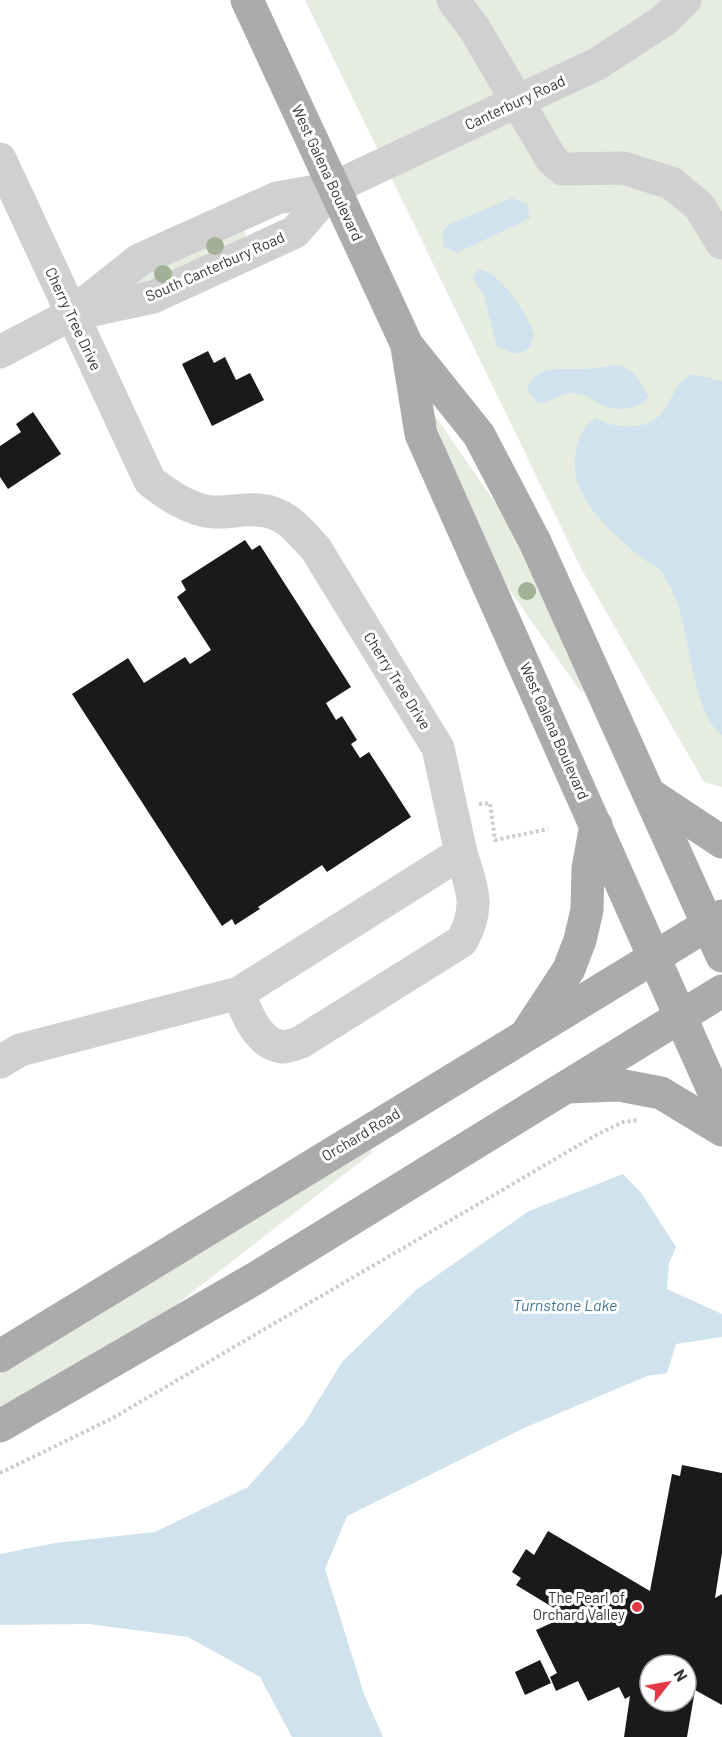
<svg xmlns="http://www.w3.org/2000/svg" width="722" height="1737" viewBox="0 0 722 1737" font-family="Barlow,sans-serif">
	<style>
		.green { fill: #e6ecdf }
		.water { fill: #cfe2ee }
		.building { fill: #1a1a1a; fill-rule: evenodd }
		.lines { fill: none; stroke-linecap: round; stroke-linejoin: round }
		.path { stroke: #cdcdcd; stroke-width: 4; stroke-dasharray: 3 3; stroke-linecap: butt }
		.minor { stroke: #d0d0d0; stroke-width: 33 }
		.major { stroke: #ababab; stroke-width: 33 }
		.tree { fill: #a2b095 }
		.poi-dot { fill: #e63946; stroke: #fff; stroke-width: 2 }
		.labels { text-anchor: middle; stroke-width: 6; stroke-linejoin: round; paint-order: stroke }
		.street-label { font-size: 15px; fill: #333; stroke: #fff }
		.poi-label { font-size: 15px; fill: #333; stroke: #fff; text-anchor: end }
		.water-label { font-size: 16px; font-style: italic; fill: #3f7597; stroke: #fff }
	</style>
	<rect width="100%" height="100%" fill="#fff"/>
	<g class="green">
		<path d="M305,0H722V787L704,782L582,570Z"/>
		<path d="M242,229L246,234L244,239L140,286L137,278Z"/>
		<path d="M431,410L517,534L588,690L581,692L483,552Z"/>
		<path d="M370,1148L373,1152L168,1311L0,1408V1374Z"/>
	</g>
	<g class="water">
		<path d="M512,198L527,204L530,218L457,253L443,246V231L450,224Z"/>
		<path d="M478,270C497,267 531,318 534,336L528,350L515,354L497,346L484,296L473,278Z"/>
		<path d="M616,365C634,368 641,382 648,397C639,410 618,411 604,406C593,402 587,393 574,393C561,393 550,403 538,403L527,391C534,363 562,370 583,369C594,369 605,366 616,365Z"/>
		<path d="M693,374L722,381V735C692,714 690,629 674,595C671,587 666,578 661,571C656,566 648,563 642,558C611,532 563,493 577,447C582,431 582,429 595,418C614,428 645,432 661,414C672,402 676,379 693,374Z"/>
		<path d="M623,1174L642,1194L676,1247L669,1263L667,1289L722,1314V1337L676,1344L667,1373L647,1376L524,1428L347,1516L325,1569L364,1694L383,1737H292L260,1677L188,1637L89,1624L0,1625V1554L55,1543L155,1532L248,1487L304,1424L342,1362L416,1290L529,1211Z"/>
	</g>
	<g class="building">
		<path d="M208,351L214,363L225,357L236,380L250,373L264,400L212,426L182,364Z"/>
		<path d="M33,412L61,454L8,489L0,477V446L21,432L16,424Z"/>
		<path d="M245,540L252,550L260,545L351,687L326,703L336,720L342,716L357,740L351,744L360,758L369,752L411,817L327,872L322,865L258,907L260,909L235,925L232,919L222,926L72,694L128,658L144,683L185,657L190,664L211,650L177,597L186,590L181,581Z"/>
		<path d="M682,1465L722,1473V1553L715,1598L722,1594V1705L695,1690L687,1737H624L630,1696L625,1699L619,1687L588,1701L578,1681L556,1691L550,1677L557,1673L536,1630L567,1616L516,1585L521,1578L512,1572L526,1549L534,1555L548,1531L650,1591L672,1474L680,1476ZM650,1665H686V1701H650Z"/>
		<path d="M540,1660L551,1683L525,1695L515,1672Z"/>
	</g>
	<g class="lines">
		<g class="path">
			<path d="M479,804L490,803L495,840L548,829"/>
			<path d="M0,1473L111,1419L598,1134L623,1122L638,1120"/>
		</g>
		<g class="minor">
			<path d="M453,0L474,28L552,160L563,169L623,168L671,183L699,206L722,243"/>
			<path d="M0,159L150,481C168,495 188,509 212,512C233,513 253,506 273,513C291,519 304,536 316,549L438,748L461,853L239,993L20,1050L0,1062"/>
			<path d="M78,313L153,297L295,232L333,188"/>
			<path d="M0,352L70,315L139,260L277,198L333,188L597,64L663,21L685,0"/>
			<path d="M239,993C246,1013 258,1044 282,1047C288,1047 295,1044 301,1042L462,941C481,906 472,889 461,853"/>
		</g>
		<g class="major">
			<path d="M247,0L407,345L479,435L535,542L722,956"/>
			<path d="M407,347L421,434L722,1110"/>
			<path d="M651,795L722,842"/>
			<path d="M529,1030L569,969L580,940L587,910L588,868L596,825"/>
			<path d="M567,1087L619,1085L661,1093L722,1130"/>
			<path d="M0,1356L722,916"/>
			<path d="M0,1426L254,1279L722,991"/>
		</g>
	</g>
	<g class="tree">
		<circle cx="215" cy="246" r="9"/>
		<circle cx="163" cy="274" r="9"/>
		<circle cx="527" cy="591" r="9"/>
	</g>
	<circle class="poi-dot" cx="637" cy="1607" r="6"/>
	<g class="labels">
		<g class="street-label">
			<text transform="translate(515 103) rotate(-25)" y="5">Canterbury Road</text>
			<text transform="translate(327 173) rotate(65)" y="5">West Galena Boulevard</text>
			<text transform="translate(215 267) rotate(-24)" y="5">South Canterbury Road</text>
			<text transform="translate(73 319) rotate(65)" y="5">Cherry Tree Drive</text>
			<text transform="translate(397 681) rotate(58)" y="5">Cherry Tree Drive</text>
			<text transform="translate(554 731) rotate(66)" y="5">West Galena Boulevard</text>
			<text transform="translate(361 1135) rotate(-31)" y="5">Orchard Road</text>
		</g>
		<g class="poi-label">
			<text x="625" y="1603">The Pearl of<tspan x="625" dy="17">Orchard Valley</tspan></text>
		</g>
		<g class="water-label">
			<text x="565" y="1311">Turnstone Lake</text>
		</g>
	</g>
	<g transform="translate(668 1683) rotate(59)"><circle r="28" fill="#ffffff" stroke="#adadad" stroke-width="1.5"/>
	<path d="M0-4.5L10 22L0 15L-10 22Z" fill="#e63946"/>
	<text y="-9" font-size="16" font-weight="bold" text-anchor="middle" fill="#333333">N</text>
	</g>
</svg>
